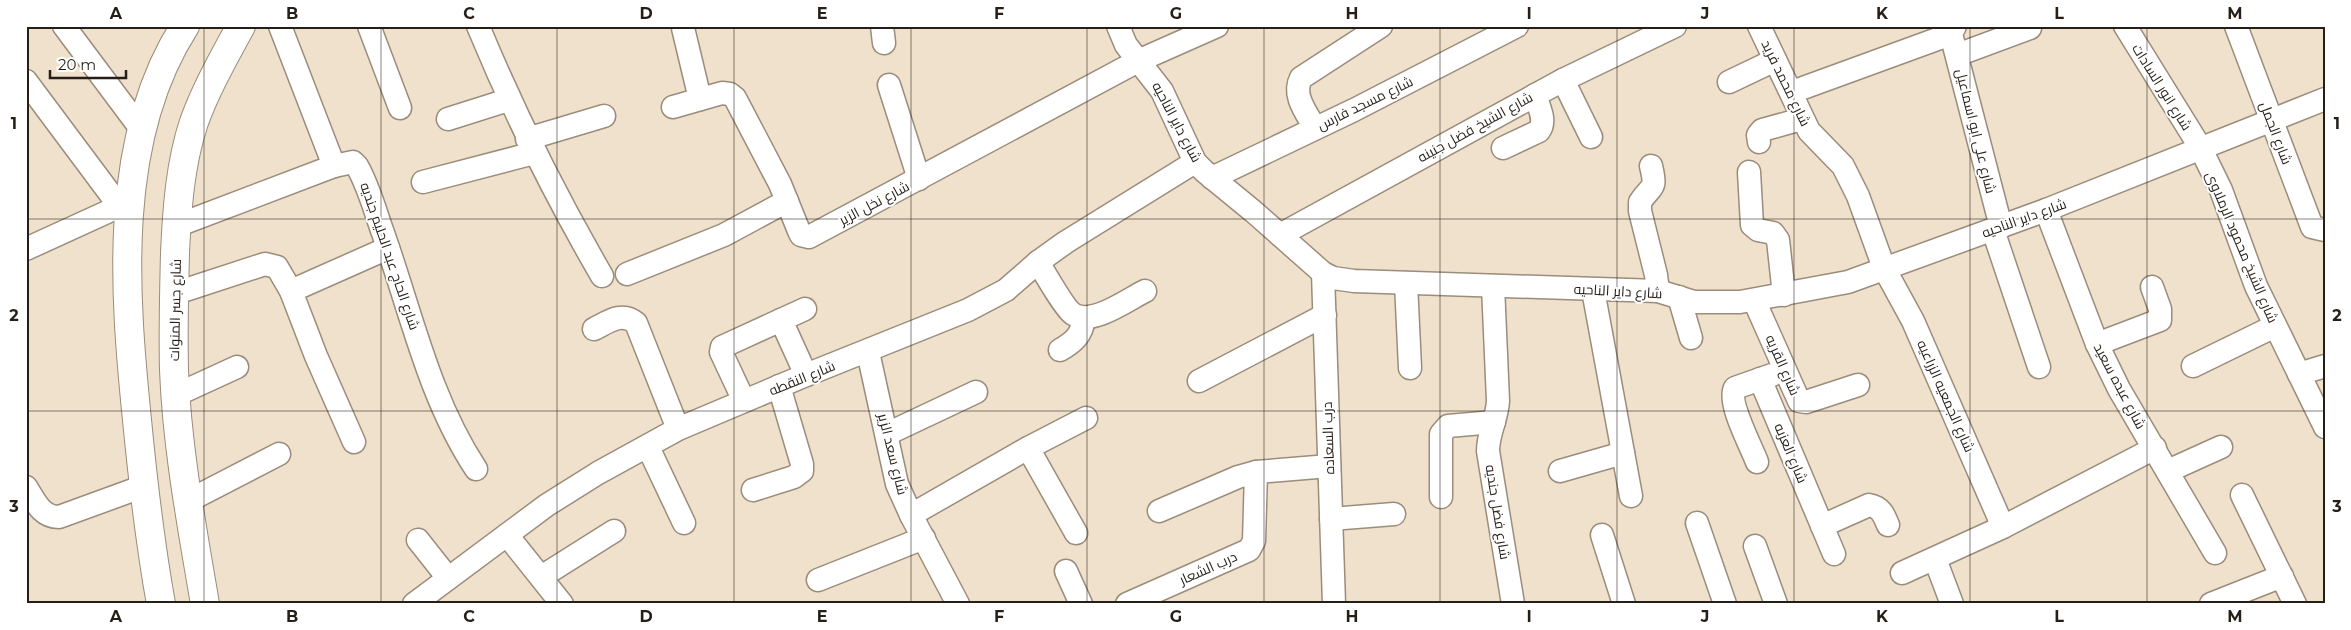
<svg xmlns="http://www.w3.org/2000/svg" width="2351" height="630" viewBox="0 0 2351 630" font-family="Montserrat,Cairo,sans-serif">
	<style>
		.lines { fill: none; stroke-linecap: round; stroke-linejoin: round }
		.minor-casing { stroke: #9b8c7b; stroke-width: 25 }
		.tertiary-casing { stroke: #9b8c7b; stroke-width: 30 }
		.minor { stroke: #fff; stroke-width: 22 }
		.tertiary { stroke: #fff; stroke-width: 28 }
		.grid { fill: none; stroke: #251f18; stroke-width: 1; stroke-opacity: 0.55 }
		.labels { text-anchor: middle; stroke-width: 4; stroke-linejoin: round; paint-order: stroke }
		.street-label { font-size: 14px; fill: #251f18; stroke: #fff }
		.neatline { fill: none; stroke: #251f18; stroke-width: 2 }
		.grid-label { font-size: 16px; text-anchor: middle; font-weight: bold; fill: #251f18 }
	</style>
	<rect width="100%" height="100%" fill="#f0e1cd"/>
	<g class="lines">
		<g class="minor-casing">
			<g id="minor">
				<path d="M64,26L141,129"/>
				<path d="M280,26L334,166"/>
				<path d="M369,26L400,108"/>
				<path d="M478,26C514,113 555,195 602,276"/>
				<path d="M882,26L884,43"/>
				<path d="M1118,26L1126,45L1162,91L1195,162L1204,171L1254,212L1323,273L1333,278L1354,281L1658,291L1694,302H1740L1848,282L2046,210L2325,99"/>
				<path d="M1759,26L1809,131L1843,166L1858,196L1884,268L1913,321L2003,527"/>
				<path d="M1955,26L1951,34L2001,227"/>
				<path d="M2125,26L2200,147L2221,190L2256,286L2325,427"/>
				<path d="M2236,26L2312,227L2325,230"/>
				<path d="M683,28L700,99"/>
				<path d="M1957,55L2030,28"/>
				<path d="M1563,80L1591,137"/>
				<path d="M26,81L129,219"/>
				<path d="M1729,82L1775,60"/>
				<path d="M889,85L919,179"/>
				<path d="M1792,92L1951,34"/>
				<path d="M673,107L722,93L730,94L735,98L780,184L799,231L801,235L809,237L1138,61L1217,26"/>
				<path d="M448,119L508,100"/>
				<path d="M1315,128C1306,112 1292,95 1301,78L1381,26"/>
				<path d="M527,139L604,116"/>
				<path d="M1759,142L1758,135L1762,130L1802,119"/>
				<path d="M1503,148L1539,131C1547,120 1538,106 1535,95"/>
				<path d="M1651,166C1657,191 1652,184 1640,202V211L1656,275L1658,291"/>
				<path d="M1749,172L1752,225L1758,230L1773,233L1778,240L1784,295"/>
				<path d="M1212,178L1354,110L1517,26"/>
				<path d="M423,182L534,153"/>
				<path d="M2046,210L2097,344L2119,389L2215,553"/>
				<path d="M176,226L334,166L353,162L357,166C369,187 375,211 383,233C411,312 429,398 476,469"/>
				<path d="M1993,230L2039,367"/>
				<path d="M1280,235L1563,80L1675,26"/>
				<path d="M26,249L118,207"/>
				<path d="M1038,262C1044,272 1065,309 1073,314C1092,326 1127,300 1145,291"/>
				<path d="M1323,273L1334,604"/>
				<path d="M627,274L724,235L787,201"/>
				<path d="M1406,283L1410,368"/>
				<path d="M1493,286L1498,401C1497,419 1488,433 1488,451L1513,604"/>
				<path d="M1593,290L1631,496"/>
				<path d="M291,291L388,248"/>
				<path d="M173,294L265,264L277,267L291,291L316,356L354,442"/>
				<path d="M1679,297L1691,338"/>
				<path d="M1754,300L1799,401L1806,402L1858,385"/>
				<path d="M781,320L806,375"/>
				<path d="M594,329C608,322 622,311 636,323L678,429"/>
				<path d="M2097,344L2160,320V309L2152,287"/>
				<path d="M1060,350C1074,342 1082,335 1084,318"/>
				<path d="M868,352L897,484L911,515L958,604"/>
				<path d="M2193,366L2275,326"/>
				<path d="M2299,374L2325,366"/>
				<path d="M1760,379L1834,554"/>
				<path d="M1199,381L1325,315"/>
				<path d="M176,395L237,367"/>
				<path d="M744,401L721,352L722,347L805,309"/>
				<path d="M887,434L976,392"/>
				<path d="M648,447L684,523"/>
				<path d="M1028,448L1076,533"/>
				<path d="M1757,462C1751,446 1727,402 1735,388L1772,375"/>
				<path d="M1560,471L1623,453"/>
				<path d="M2168,471L2221,447"/>
				<path d="M26,487C35,501 41,517 59,517L144,486"/>
				<path d="M753,490L794,477L802,471V464L779,386"/>
				<path d="M2242,495L2295,604"/>
				<path d="M1441,497V434L1448,426L1494,422"/>
				<path d="M188,501L279,454"/>
				<path d="M1159,511L1238,477L1256,472L1329,466"/>
				<path d="M911,515L1028,448L1086,418"/>
				<path d="M1331,519L1394,514"/>
				<path d="M1697,523L1725,604"/>
				<path d="M1822,526L1869,505C1881,507 1884,515 1888,525"/>
				<path d="M507,535L562,604"/>
				<path d="M1602,535L1624,604"/>
				<path d="M418,540L448,578"/>
				<path d="M1755,546L1776,604"/>
				<path d="M1935,559L1952,604"/>
				<path d="M1066,571L1081,604"/>
				<path d="M1902,573L2003,527L2155,448"/>
				<path d="M541,577L614,531"/>
				<path d="M818,580L924,538"/>
				<path d="M414,604L547,505L598,473L678,429L806,375L968,310L1006,290L1038,262L1066,242L1195,162"/>
				<path d="M1127,604L1249,550L1254,541L1256,472"/>
				<path d="M2211,604L2282,576"/>
			</g>
		</g>
		<g class="tertiary-casing">
			<g id="tertiary">
				<path d="M161,604C150,543 143,482 137,420C124,292 112,139 185,26"/>
				<path d="M205,604C192,527 177,449 174,370C173,331 174,292 175,253C177,209 180,164 194,122C206,89 224,57 241,26"/>
			</g>
		</g>
		<use href="#minor" class="minor"/>
		<use href="#tertiary" class="tertiary"/>
	</g>
	<path class="grid" d="M204,26V604M381,26V604M557,26V604M734,26V604M911,26V604M1087,26V604M1264,26V604M1440,26V604M1617,26V604M1794,26V604M1970,26V604M2147,26V604M26,219H2325M26,411H2325"/>
	<g class="labels">
		<g class="street-label">
			<text transform="translate(1786 83) rotate(64)" y="5">شارع محمد فريد</text>
			<text transform="translate(2162 87) rotate(58)" y="5">شارع انور السادات</text>
			<text transform="translate(1365 103) rotate(-26)" y="5">شارع مسجد فارس</text>
			<text transform="translate(1177 122) rotate(62)" y="5">شارع داير الناحيه</text>
			<text transform="translate(1475 127) rotate(-29)" y="5">شارع الشيخ فضل جنينه</text>
			<text transform="translate(1976 131) rotate(76)" y="5">شارع على ابو اسماعيل</text>
			<text transform="translate(2276 133) rotate(69)" y="5">شارع الجمل</text>
			<text transform="translate(874 203) rotate(-28)" y="5">شارع نخل الزير</text>
			<text transform="translate(2024 218) rotate(-20)" y="5">شارع داير الناحيه</text>
			<text transform="translate(2242 247) rotate(67)" y="5">شارع الشيخ محمود الرملاوى</text>
			<text transform="translate(390 256) rotate(71)" y="5">شارع الحاج عبد الحليم جنديه</text>
			<text transform="translate(1618 291) rotate(3)" y="5">شارع داير الناحيه</text>
			<text transform="translate(175 310) rotate(-89)" y="5">شارع جسر المنوات</text>
			<text transform="translate(1783 365) rotate(66)" y="5">شارع القريه</text>
			<text transform="translate(802 378) rotate(-22)" y="5">شارع النقطه</text>
			<text transform="translate(2120 386) rotate(62)" y="5">شارع عبده سعيد</text>
			<text transform="translate(1946 396) rotate(66)" y="5">شارع الجمعيه الزراعيه</text>
			<text transform="translate(1328 438) rotate(-92)" y="5">درب السعاده</text>
			<text transform="translate(1791 453) rotate(67)" y="5">شارع العزبه</text>
			<text transform="translate(893 454) rotate(76)" y="5">شارع سعد الزير</text>
			<text transform="translate(1498 512) rotate(81)" y="5">شارع فضل جنديه</text>
			<text transform="translate(1208 568) rotate(-24)" y="5">درب الشعار</text>
		</g>
	</g>
	<rect width="2351" height="630" fill="none" stroke="#ffffff" stroke-width="55"/>
	<path d="M50 70v8h76v-8" fill="none" stroke="#251f18" stroke-width="2.5"/>
	<text x="58" y="70" font-size="15" fill="#251f18" stroke="#ffffff" stroke-width="4" paint-order="stroke">20 m</text>
	<rect x="28" y="28" width="2296" height="574" class="neatline"/>
	<g class="grid-label">
		<text x="116" y="19">A</text>
		<text x="292" y="19">B</text>
		<text x="469" y="19">C</text>
		<text x="646" y="19">D</text>
		<text x="822" y="19">E</text>
		<text x="999" y="19">F</text>
		<text x="1176" y="19">G</text>
		<text x="1352" y="19">H</text>
		<text x="1529" y="19">I</text>
		<text x="1705" y="19">J</text>
		<text x="1882" y="19">K</text>
		<text x="2059" y="19">L</text>
		<text x="2235" y="19">M</text>
		<text x="14" y="129">1</text>
		<text x="2337" y="129">1</text>
		<text x="14" y="321">2</text>
		<text x="2337" y="321">2</text>
		<text x="14" y="512">3</text>
		<text x="2337" y="512">3</text>
		<text x="116" y="622">A</text>
		<text x="292" y="622">B</text>
		<text x="469" y="622">C</text>
		<text x="646" y="622">D</text>
		<text x="822" y="622">E</text>
		<text x="999" y="622">F</text>
		<text x="1176" y="622">G</text>
		<text x="1352" y="622">H</text>
		<text x="1529" y="622">I</text>
		<text x="1705" y="622">J</text>
		<text x="1882" y="622">K</text>
		<text x="2059" y="622">L</text>
		<text x="2235" y="622">M</text>
	</g>
</svg>
